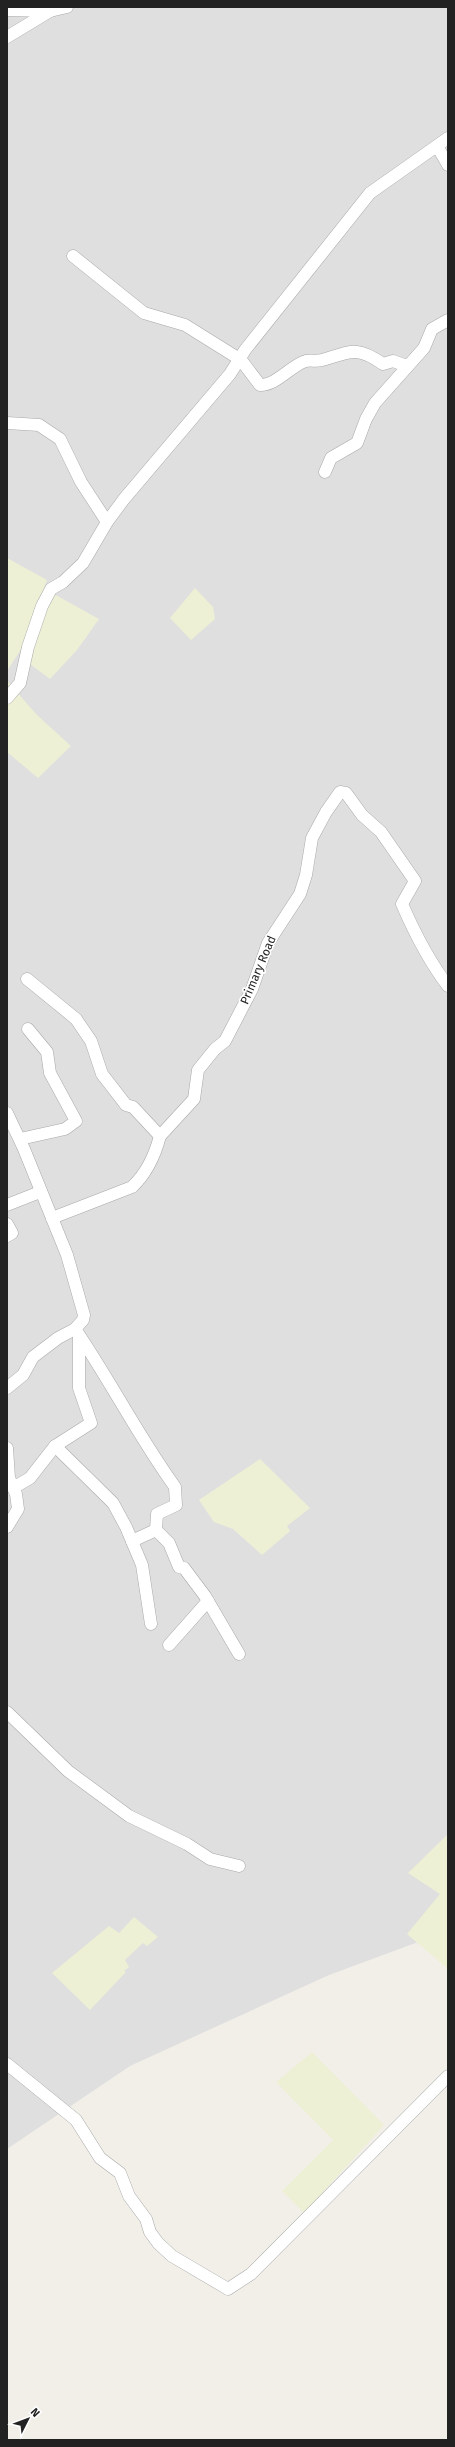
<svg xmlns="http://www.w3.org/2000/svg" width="455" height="2447" viewBox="0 0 455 2447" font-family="'Fira Sans',sans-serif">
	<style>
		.residential { fill: #e0dfdf }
		.farmland { fill: #eef0d5 }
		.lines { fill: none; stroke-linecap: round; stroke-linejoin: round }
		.minor-casing { stroke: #a9a9a9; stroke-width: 13 }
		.minor { stroke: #fff; stroke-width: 12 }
		.labels { text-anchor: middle; stroke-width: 3.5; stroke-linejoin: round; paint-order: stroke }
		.street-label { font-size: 12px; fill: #222; stroke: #fff }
	</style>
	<rect width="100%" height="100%" fill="#f2efe9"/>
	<path class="residential" d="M7,7H448V1931L329,1975L130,2066L7,2149Z"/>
	<g class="farmland">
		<path d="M7,558L47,580L22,648L7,671Z"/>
		<path d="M195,588L213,607L215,619L191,640L170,618Z"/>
		<path d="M52,593L99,619L77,650L50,679L22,658Z"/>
		<path d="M8,682L37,715L71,746L38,778L7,752Z"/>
		<path d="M260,1459L310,1508L287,1526L290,1531L262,1555L233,1529L214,1522L199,1500Z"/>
		<path d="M448,1834V1967L447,1968L407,1934L440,1894L408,1873Z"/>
		<path d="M134,1917L158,1937L147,1946L143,1943L125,1960L129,1967L124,1971L126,1972L90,2010L52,1973L109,1926L119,1933Z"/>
		<path d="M312,2052L384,2125L304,2213L282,2191L333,2140L276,2082Z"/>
	</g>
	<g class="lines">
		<g class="minor-casing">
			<g id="minor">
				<path d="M7,10L50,11L67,7"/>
				<path d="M7,37L50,11"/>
				<path d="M437,146L448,165"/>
				<path d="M73,256L144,313L185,325L241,360L260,385C276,385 289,368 303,362C309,359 315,362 322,360C350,352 356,345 383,364L393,361L407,366"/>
				<path d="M7,423L39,425L60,439L81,482L107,522"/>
				<path d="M325,472L331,458L357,443L366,419L375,403L424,348L432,329L448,320"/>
				<path d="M7,698L20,683L28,647L42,606L51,589L63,582L83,563L107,522L124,499L230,374L245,350L370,193L448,138"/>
				<path d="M27,979L76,1019L91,1041L102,1074L126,1105L133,1107L160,1136C155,1155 146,1174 132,1187L52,1218"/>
				<path d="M7,1113L24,1149L67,1255L84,1315L83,1320L75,1329L58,1338L33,1357L23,1375L7,1388"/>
				<path d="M160,1136L194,1099L198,1070L215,1049L225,1041L252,989L268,943L300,894L306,875L312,838L326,812L340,792L346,793L362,815L381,832L415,881L402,904C415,934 428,960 448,986"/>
				<path d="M20,1139L65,1129L76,1121L50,1073L47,1052L28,1029"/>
				<path d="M7,1205L40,1192"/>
				<path d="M7,1224L12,1233L7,1236"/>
				<path d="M75,1329C110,1380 138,1436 175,1487L176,1505L157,1514L156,1530L132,1541"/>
				<path d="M55,1446L113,1503L126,1527L142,1565L151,1624"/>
				<path d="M7,1448L9,1478L16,1494L18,1509L7,1527"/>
				<path d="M13,1488L30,1478L55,1446L91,1423L79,1388V1336"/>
				<path d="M156,1530L169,1543L179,1567L184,1568L205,1596L239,1654"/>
				<path d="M169,1645L208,1601"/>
				<path d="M7,1712L68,1771L129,1816L187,1844L210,1859L239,1866"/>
				<path d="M7,2064L76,2120L100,2158L120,2173L129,2196L146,2219L150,2232L158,2243L172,2256L228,2289L251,2274L448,2076"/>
			</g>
		</g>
		<use href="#minor" class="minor"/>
	</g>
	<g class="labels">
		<g class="street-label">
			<text transform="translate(258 970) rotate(-67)" y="4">Primary Road</text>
		</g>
	</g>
	<rect width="455" height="2447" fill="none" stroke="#222222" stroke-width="16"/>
	<g transform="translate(28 2419) rotate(48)" stroke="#ffffff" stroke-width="3" paint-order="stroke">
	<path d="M0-3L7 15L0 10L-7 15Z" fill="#222222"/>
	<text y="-6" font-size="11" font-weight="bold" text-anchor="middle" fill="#222222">N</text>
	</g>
</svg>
